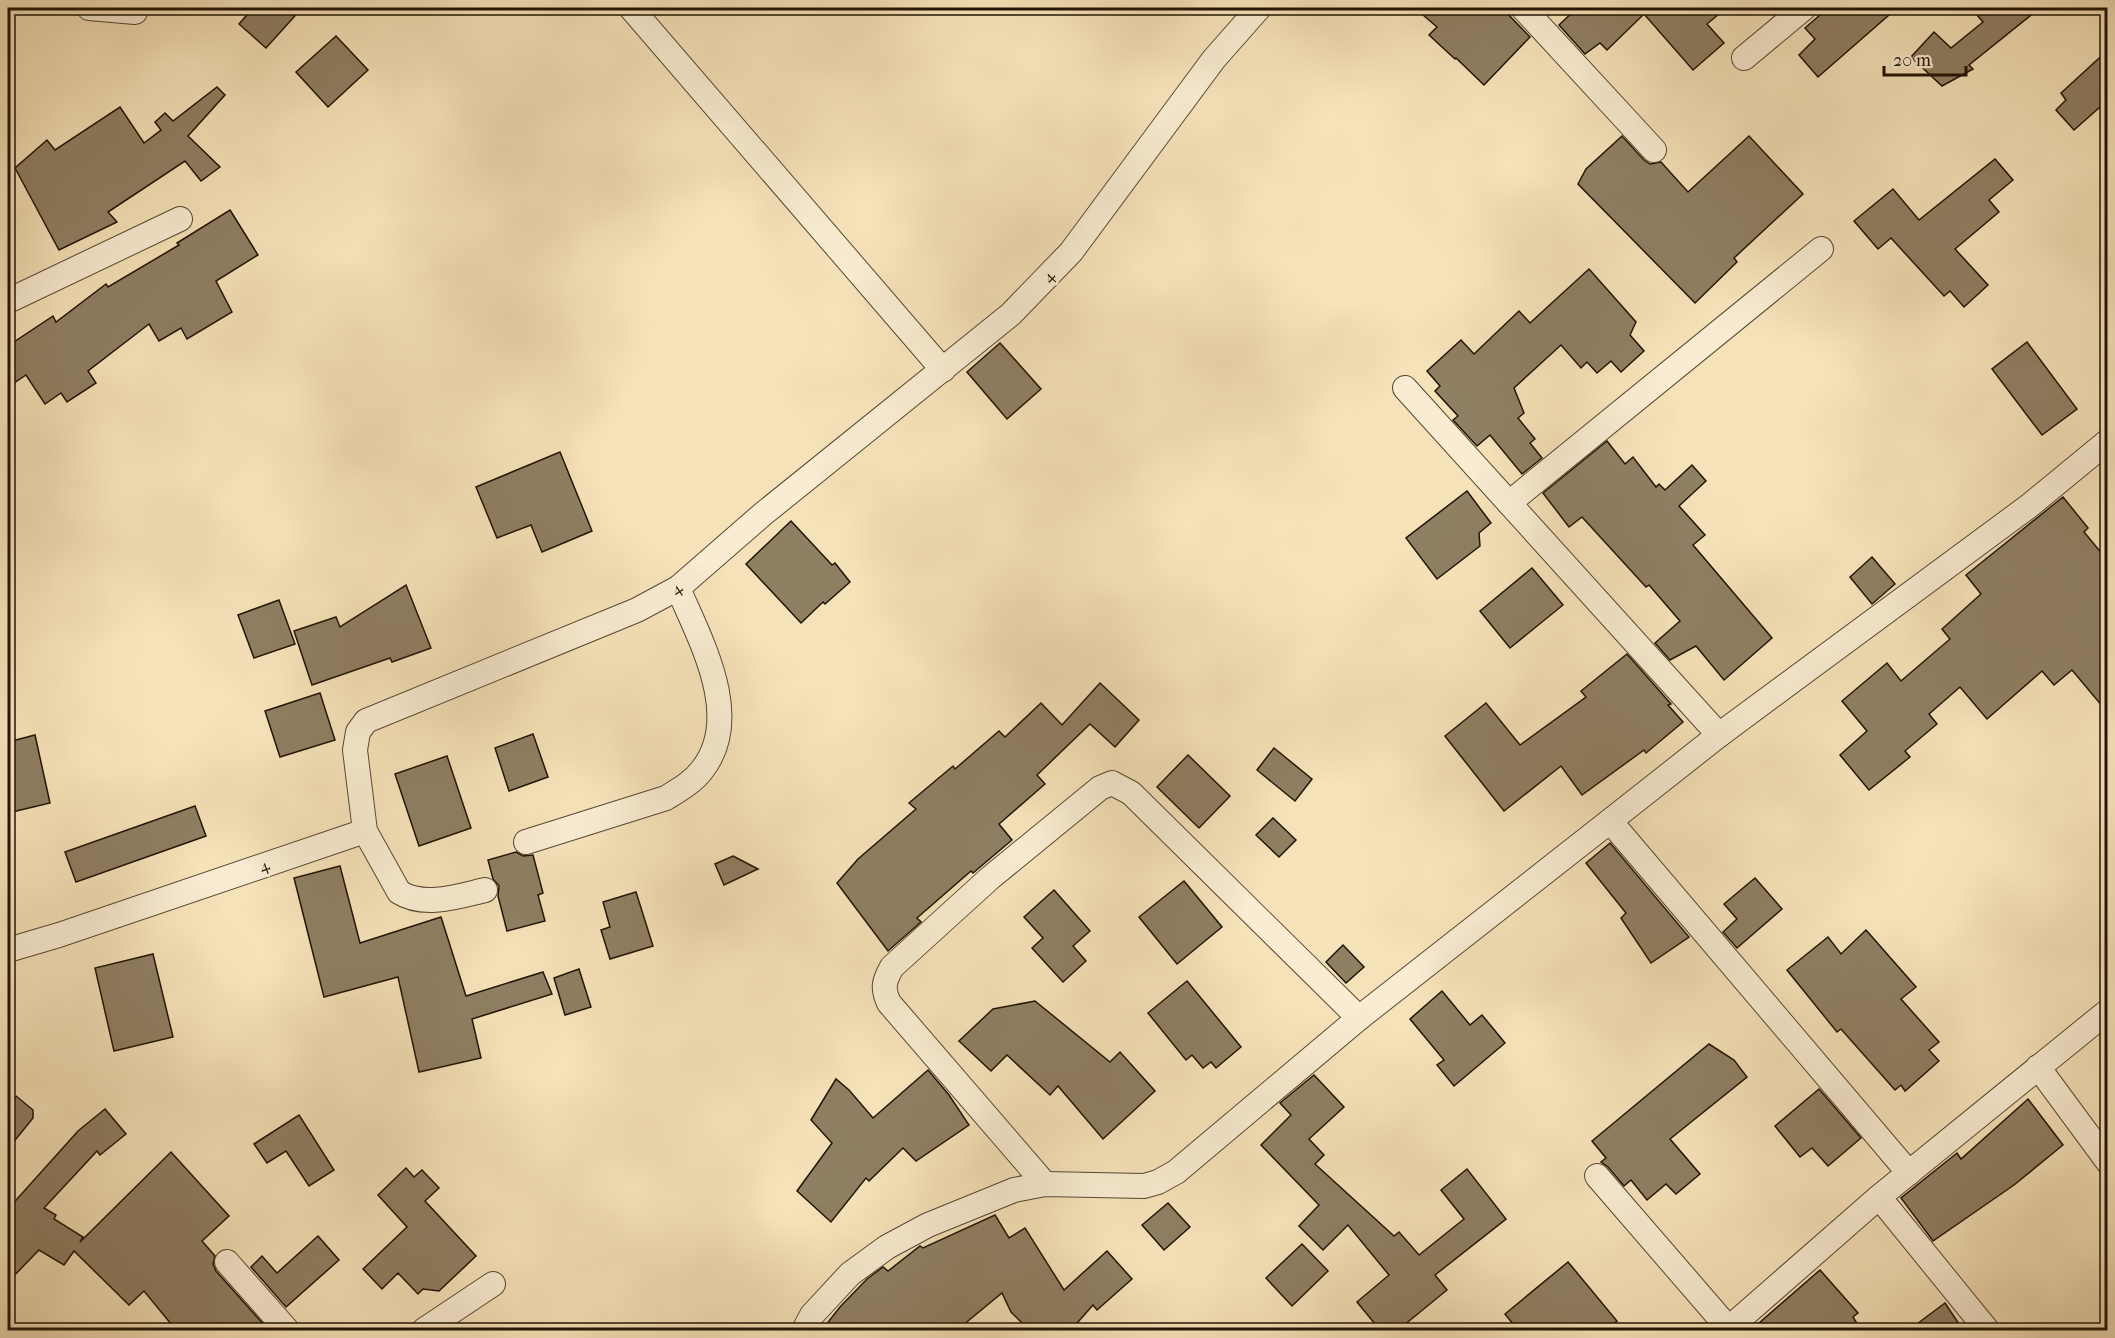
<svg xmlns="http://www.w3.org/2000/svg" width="2115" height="1338" viewBox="0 0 2115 1338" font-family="'IM FELL French Canon',serif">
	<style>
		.building { fill: #8f7f63; stroke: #201405; stroke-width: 1.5 }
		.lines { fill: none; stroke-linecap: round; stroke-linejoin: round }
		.minor-casing { stroke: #564832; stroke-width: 26 }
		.minor { stroke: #f9ecd2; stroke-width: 24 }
		.labels { text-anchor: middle; stroke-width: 6; stroke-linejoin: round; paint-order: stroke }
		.street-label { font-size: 16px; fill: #201405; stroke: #f9ecd2 }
	</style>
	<rect width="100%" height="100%" fill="#f6e2b9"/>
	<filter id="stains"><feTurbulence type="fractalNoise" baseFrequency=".00333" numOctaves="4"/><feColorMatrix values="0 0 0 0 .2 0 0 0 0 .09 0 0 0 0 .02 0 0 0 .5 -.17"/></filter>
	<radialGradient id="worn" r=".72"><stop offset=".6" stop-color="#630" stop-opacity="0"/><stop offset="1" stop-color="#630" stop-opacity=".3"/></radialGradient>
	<g class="building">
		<path d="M253,8H302L266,48L239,24Z"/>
		<path d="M1415,8H1502L1530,37L1484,85L1456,58L1455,59L1429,35L1437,27Z"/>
		<path d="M1577,8H1726L1707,24L1724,43L1693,70L1644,14L1607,50L1600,43L1585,54L1559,25Z"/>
		<path d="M1828,8H1897L1818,77L1799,55L1815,39L1805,28Z"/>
		<path d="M1971,8H2040L1969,65L1973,69L1942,86L1911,57L1934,32L1951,48L1983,22Z"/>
		<path d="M336,36L368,70L328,107L296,72Z"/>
		<path d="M2108,50V100L2074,130L2056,110L2066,100L2061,93Z"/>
		<path d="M217,87L225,95L188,136L220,167L201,181L185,161L108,212L117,222L59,250L15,168L47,140L55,150L120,107L144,143L161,130L155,122L165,113L173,121Z"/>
		<path d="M1622,136L1644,160L1650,164L1661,162L1688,192L1749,136L1803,194L1734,258L1737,262L1695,303L1578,184L1586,169Z"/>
		<path d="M1995,159L2013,180L1989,200L1999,212L1955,249L1988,285L1964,307L1950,291L1944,296L1891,238L1878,249L1854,221L1893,189L1919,220Z"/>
		<path d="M230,210L258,255L216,281L232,312L187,339L181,328L159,341L149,324L88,371L96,383L67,402L61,393L45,404L26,375L8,387V346L53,316L56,322L106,284L108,287L179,245L177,243Z"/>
		<path d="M1589,269L1636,322L1630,335L1644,351L1621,372L1611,361L1597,373L1587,362L1581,368L1561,345L1514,388L1524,413L1518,418L1535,439L1530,443L1542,458L1522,474L1490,435L1477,446L1453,420L1458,416L1435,391L1440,386L1427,371L1461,340L1474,354L1519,311L1530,323Z"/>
		<path d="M2027,342L2077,409L2042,435L1992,369Z"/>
		<path d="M1000,343L1041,389L1007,419L967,372Z"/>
		<path d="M1607,441L1625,464L1633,457L1656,487L1659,484L1665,490L1692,465L1706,481L1679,506L1705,535L1693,545L1772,638L1724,680L1696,646L1670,660L1655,643L1680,621L1649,585L1646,587L1582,517L1569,527L1543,493Z"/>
		<path d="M560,452L592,531L542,552L531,525L497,538L476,487Z"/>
		<path d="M1467,491L1491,523L1479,533L1480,546L1437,579L1406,538Z"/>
		<path d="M2063,497L2088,528L2084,532L2108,561V713L2072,670L2054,685L2042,671L1987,719L1960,687L1929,714L1937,724L1905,751L1910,757L1869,790L1840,755L1867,731L1842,701L1887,663L1901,681L1950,639L1942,629L1981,594L1966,575Z"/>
		<path d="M791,521L832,565L835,563L850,582L825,604L823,602L801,623L746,564Z"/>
		<path d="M1872,557L1895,584L1872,604L1850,577Z"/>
		<path d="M1532,568L1563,605L1510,648L1480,611Z"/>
		<path d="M406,585L431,648L392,662L390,658L312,685L294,631L336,617L340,627Z"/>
		<path d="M279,600L295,644L254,658L238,615Z"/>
		<path d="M1627,654L1671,704L1668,705L1683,722L1646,753L1644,750L1582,795L1561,766L1504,811L1445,736L1486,703L1520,745L1586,697L1581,691Z"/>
		<path d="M1100,683L1139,720L1115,747L1090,724L1037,775L1045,784L999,824L1012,840L973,873L971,871L917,918L921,922L888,951L837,883L858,859L916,809L909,803L953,766L955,769L999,731L1005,737L1041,703L1062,725Z"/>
		<path d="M320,693L335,740L280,757L265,711Z"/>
		<path d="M533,734L548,777L509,791L495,748Z"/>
		<path d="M35,735L50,803L8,813V742Z"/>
		<path d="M1274,748L1312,779L1295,801L1257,770Z"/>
		<path d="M1188,755L1230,796L1199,828L1157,787Z"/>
		<path d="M447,756L471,828L419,846L395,774Z"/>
		<path d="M195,806L206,836L76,882L65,852Z"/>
		<path d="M1273,818L1296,840L1279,857L1256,835Z"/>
		<path d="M1610,843L1689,937L1651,963L1621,918L1626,913L1586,863Z"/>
		<path d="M516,852L523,856L533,855L543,893L538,895L545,921L507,931L498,896L499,886L493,879L488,860Z"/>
		<path d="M733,856L758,869L724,885L715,864Z"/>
		<path d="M340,866L360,943L441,917L466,996L543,972L552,994L472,1019L481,1058L419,1072L398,977L324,997L294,878Z"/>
		<path d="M1755,878L1782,909L1737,948L1723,932L1737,919L1724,904Z"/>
		<path d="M1184,881L1222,927L1177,964L1139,917Z"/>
		<path d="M1054,890L1090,931L1073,946L1086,961L1063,982L1032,948L1043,938L1024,917Z"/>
		<path d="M636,892L653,946L610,959L601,930L610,927L603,902Z"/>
		<path d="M1866,930L1916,987L1901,999L1939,1042L1929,1050L1939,1061L1905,1091L1901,1085L1895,1090L1841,1029L1837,1032L1787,970L1828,937L1841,954Z"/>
		<path d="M1343,945L1364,967L1346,983L1326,962Z"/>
		<path d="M153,954L173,1037L114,1051L95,968Z"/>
		<path d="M579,969L591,1007L565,1015L554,978Z"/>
		<path d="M1187,981L1241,1047L1216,1068L1211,1062L1203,1068L1192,1055L1186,1060L1148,1013Z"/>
		<path d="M1442,991L1470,1025L1482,1015L1505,1043L1454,1086L1437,1065L1444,1060L1410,1019Z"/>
		<path d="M1035,1001L1110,1062L1120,1052L1155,1091L1103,1139L1058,1086L1050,1095L1007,1055L991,1071L959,1041L993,1009Z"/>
		<path d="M1709,1044L1734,1060L1747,1077L1670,1139L1700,1174L1676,1194L1666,1184L1647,1200L1631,1180L1624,1186L1608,1167L1601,1162L1606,1158L1592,1141Z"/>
		<path d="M928,1070L949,1095L969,1125L916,1161L903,1148L869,1181L866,1178L831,1222L797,1191L832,1143L811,1120L836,1079L849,1090L873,1118Z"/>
		<path d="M1314,1075L1344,1107L1309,1139L1324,1155L1315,1164L1394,1236L1399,1232L1419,1255L1464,1219L1441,1190L1467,1169L1506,1219L1435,1275L1447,1290L1398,1330H1380L1357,1302L1389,1275L1348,1225L1323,1250L1299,1226L1319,1205L1261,1145L1291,1115L1280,1103Z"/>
		<path d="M1819,1089L1861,1138L1828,1166L1812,1148L1800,1157L1775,1126Z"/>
		<path d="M16,1096L33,1110V1118L8,1149V1107Z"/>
		<path d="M2028,1099L2063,1145L2014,1185L1933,1241L1901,1198L1957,1153L1961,1159Z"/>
		<path d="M105,1109L126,1134L100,1155L97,1151L44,1208L56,1215L54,1219L83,1237L80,1242L171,1152L229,1216L202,1241L215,1256L213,1264L216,1271L265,1326L260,1330H176L144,1291L129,1305L74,1251L64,1265L39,1250L8,1282V1209L78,1131Z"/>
		<path d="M299,1115L334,1170L309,1186L286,1151L267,1163L254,1144Z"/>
		<path d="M406,1168L414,1177L422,1170L439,1188L425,1201L476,1256L439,1291L423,1289L418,1294L398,1273L382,1289L363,1269L407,1227L378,1195Z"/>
		<path d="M1168,1203L1190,1227L1164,1250L1142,1225Z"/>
		<path d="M995,1215L1009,1238L1025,1228L1064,1290L1107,1251L1132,1279L1097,1310L1093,1305L1071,1330H1029L1011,1312L1002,1293L957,1330H822L840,1307L867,1279L883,1267L888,1271L920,1246L923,1248Z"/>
		<path d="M318,1236L339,1260L286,1307L251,1267L262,1256L277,1273Z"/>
		<path d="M1302,1244L1328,1271L1292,1306L1266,1278Z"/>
		<path d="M1568,1262L1617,1321L1605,1330H1518L1505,1314Z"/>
		<path d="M1820,1270L1858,1313L1853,1317L1861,1330H1751Z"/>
		<path d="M1945,1303L1963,1330H1909Z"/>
	</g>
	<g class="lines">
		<g class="minor-casing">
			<g id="minor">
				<path d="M89,8L135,12"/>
				<path d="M631,8L943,370"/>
				<path d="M1523,8L1654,150"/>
				<path d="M1744,58L1804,8"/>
				<path d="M8,301L180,219"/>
				<path d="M1405,388L1719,735"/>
				<path d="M1509,503L1821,249"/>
				<path d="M1610,821L1909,1173"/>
				<path d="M365,831L399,892C424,908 459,896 485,890"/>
				<path d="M526,842L666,798C679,790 693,782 702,770C744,717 700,640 678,588"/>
				<path d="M8,950L59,935L365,831L355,750L358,732L366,721L637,610L678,588L763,514L1011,314L1071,252L1214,59L1259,8"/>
				<path d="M2038,1067L2108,1162"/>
				<path d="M1597,1176L1730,1330"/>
				<path d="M1045,1184L889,1003C882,988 884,981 892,967L990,878L1100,788L1112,783L1131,793L1359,1018"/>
				<path d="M1879,1197L1987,1330"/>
				<path d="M227,1262L287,1330"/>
				<path d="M424,1330L493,1284"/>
				<path d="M804,1330L812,1315L850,1274L887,1247L928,1225L1014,1190L1045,1184L1144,1186L1158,1182L1176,1172L1359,1018L1610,821L1719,735L2029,506L2108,441"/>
				<path d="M1727,1330L1879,1197L2108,1011"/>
			</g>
		</g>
		<use href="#minor" class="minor"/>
	</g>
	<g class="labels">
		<g class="street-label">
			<text transform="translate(1048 276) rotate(-46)" y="6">4</text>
			<text transform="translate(676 588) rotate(-34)" y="6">4</text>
			<text transform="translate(264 865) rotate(-20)" y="6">4</text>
		</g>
	</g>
	<rect width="2115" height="1338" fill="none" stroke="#f6e2b9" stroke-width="30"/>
	<rect x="9" y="9" width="2097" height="1320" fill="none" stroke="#201405" stroke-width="3"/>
	<rect x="15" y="15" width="2085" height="1308" fill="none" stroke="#201405" stroke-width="1.5"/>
	<path d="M1884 66v9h82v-9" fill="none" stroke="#201405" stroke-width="3"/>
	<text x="1893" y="66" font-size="18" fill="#201405" stroke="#f9ecd2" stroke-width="4.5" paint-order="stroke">20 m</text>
	<rect width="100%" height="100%" filter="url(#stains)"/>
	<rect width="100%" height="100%" fill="url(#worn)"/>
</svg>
